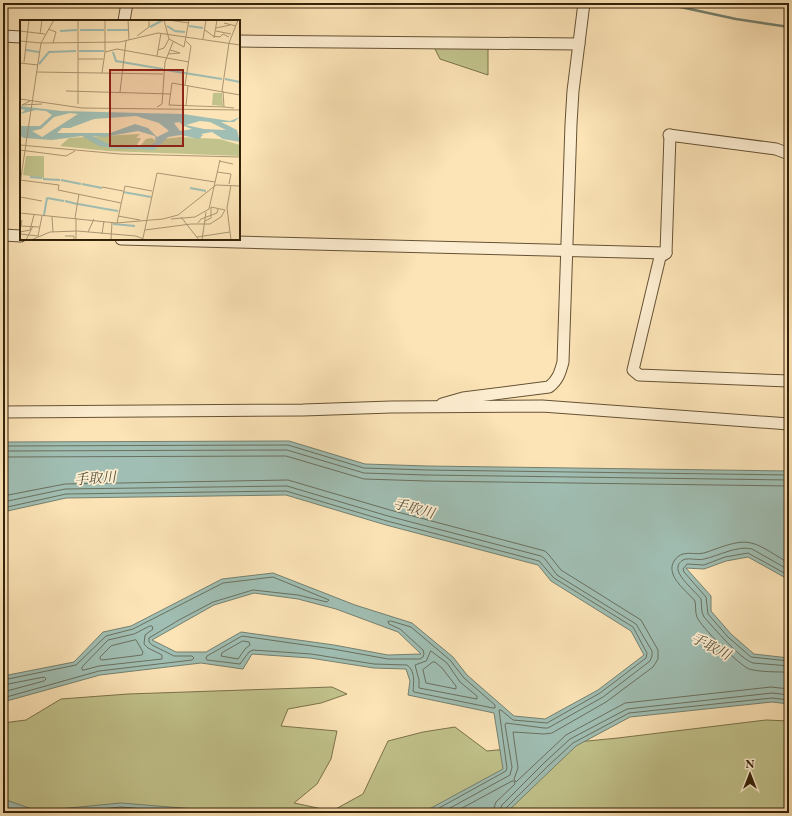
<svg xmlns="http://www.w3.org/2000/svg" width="792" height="816" viewBox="0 0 792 816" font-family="'EB Garamond','Noto Serif JP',serif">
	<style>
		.green { fill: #c2c38c; stroke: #7b724a }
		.water { fill: #a0beb3; stroke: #75806f; fill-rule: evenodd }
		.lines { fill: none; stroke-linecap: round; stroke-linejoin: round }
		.shore { stroke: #6a705e; stroke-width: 1 }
		.stream { stroke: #75806f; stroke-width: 2.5 }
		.minor-casing { stroke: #665234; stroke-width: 13 }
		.minor { stroke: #fdedd0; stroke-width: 11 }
		.labels { text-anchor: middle; stroke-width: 3.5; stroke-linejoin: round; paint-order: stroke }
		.water-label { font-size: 14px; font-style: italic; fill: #54513b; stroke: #fdedd0 }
		.inset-river { fill: none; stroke: #a0beb3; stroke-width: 2 }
		.inset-road { fill: none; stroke: #ac9671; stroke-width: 1 }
		.view { fill: #8f2418; fill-opacity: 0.15; stroke: #8f2418; stroke-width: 2 }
		.inset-edge { fill: none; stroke: #342208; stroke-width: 2 }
	</style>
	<rect width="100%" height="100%" fill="#fce4b7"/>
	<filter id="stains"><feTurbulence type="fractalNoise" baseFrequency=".005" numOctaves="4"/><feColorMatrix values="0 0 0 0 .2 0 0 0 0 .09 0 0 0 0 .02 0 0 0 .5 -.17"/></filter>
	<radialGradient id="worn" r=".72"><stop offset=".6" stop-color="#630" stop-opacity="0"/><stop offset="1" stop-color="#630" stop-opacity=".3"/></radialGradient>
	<g class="green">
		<path d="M434,47H488V75L440,59Z"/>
		<path d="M332,687L347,694L321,703L288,709L281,726L337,731L331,759L317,784L294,803L332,811L363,794L388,741L423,732L455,727L487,751L618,738L766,720L789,721V813H3V723L26,720L61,699L128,694Z"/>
	</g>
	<g class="water">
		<path d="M289,441L365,464L427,466L789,471V583L784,577L748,557L726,561L704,569L686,568L711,596V611L731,634L754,654L789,658V704L772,702L630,717L576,746L506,813H422L503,769L494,713L408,695L410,681L406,669L374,668L310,658L252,654L243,669L201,663L100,675L3,702V676L74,662L103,632L131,626L222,579L273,573L355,605L412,623L453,657L467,675L514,716L545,719L598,690L644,655L631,631L551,581L538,565L386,525L286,495L66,498L3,512V442ZM254,593L298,599L336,609L398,632L421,654L388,655L334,645L241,632L206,652H176L152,640L214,605Z"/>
		<path d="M3,799L38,811L121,803L243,813H3Z"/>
	</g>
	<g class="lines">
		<g class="shore">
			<path d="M3,446L288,445L364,468L426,470L789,475"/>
			<path d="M3,451L287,450L364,473L426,475L789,480"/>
			<path d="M3,457L286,456L364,479L426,481L789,486"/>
			<path d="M3,496L65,484L288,480L390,510L545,551L549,555L561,570L641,620L658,650V659L653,667L606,702L552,733L544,734L513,732L518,768L514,779L516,782L566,735L625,703L771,687L789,689"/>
			<path d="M3,502L65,489L287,486L388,516L541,556L545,559L557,575L636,624L652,651V656L650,661L603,697L548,728H544L506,723L505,725L512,767L510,775L441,813"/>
			<path d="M3,508L66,494L286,491L387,521L539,561L554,578L633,627L647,653L646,658L600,693L547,723L513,720L501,710H499L507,768L506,771L430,813"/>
			<path d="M789,563C779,558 762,545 751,543C738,539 717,549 704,553C697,555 690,552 683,554C679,555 676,558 674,561C665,576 687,591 695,601C696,606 695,612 697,617C700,626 739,665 749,669C759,672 778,672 789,672"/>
			<path d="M789,570L752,549C738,545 718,556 704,559C698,561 689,557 683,560C680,562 678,564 678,567C676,576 696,592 701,599L702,612L704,617C714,628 740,659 753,663L789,666"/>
			<path d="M789,577L786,574L748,553L725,557L704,565L687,564L683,569L684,572L706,597L708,614L728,637L751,657L789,661"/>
			<path d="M391,621L411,627L450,660L464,678L495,705V708H493L414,692L413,691C414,682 415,670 407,665L374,664L311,654L253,650L249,652L240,664L207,660L206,658L207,656L242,636L333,649L388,659H420L423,657L424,654L423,650L400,629L389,624L388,622Z"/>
			<path d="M150,626H152L153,629L145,635L144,644L148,648L162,655V659L99,666L84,670H82V667L108,640L134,634Z"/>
			<path d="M136,640L143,652L142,655L102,660L100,659V657L111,646Z"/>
			<path d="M243,641L249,642L250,645L245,649L238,659L221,656L222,653Z"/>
			<path d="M431,651L447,663L460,682L477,696V699L419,688V680L415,665L426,661Z"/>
			<path d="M433,662H435L442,668L456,686V689L426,683L423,670Z"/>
			<path d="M3,680L76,665L106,636L133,629L223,583L273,577L329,600L327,602L298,595L253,590L213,602L179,620L149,638V642L152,645L174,656H192L194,658L192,660L99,671L3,698"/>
			<path d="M3,685L44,677L46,679L44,681L3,692"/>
			<path d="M60,813L121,807L194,813"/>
			<path d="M453,813L512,781H514L515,784L496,802L494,808L493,813"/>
			<path d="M499,813L502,805L544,763L570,739L627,709L772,693L789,695"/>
			<path d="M504,813L505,809L548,766L573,743L629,713L772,698L789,700"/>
		</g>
		<path class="stream" d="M662,3L736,19L789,27"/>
		<g class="minor-casing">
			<g id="minor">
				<path d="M124,21L127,3"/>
				<path d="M3,36L21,37"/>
				<path d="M239,41L579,44"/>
				<path d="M669,135L776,149L789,154"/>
				<path d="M670,135L666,253L660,257L633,370L639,375L789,381"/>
				<path d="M3,235L21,236"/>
				<path d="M121,239L666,253"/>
				<path d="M442,404L463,398L549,387C558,380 560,373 563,362L571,124L573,91L584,3"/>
				<path d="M3,412L303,410L391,407L542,406L789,424"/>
			</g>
		</g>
		<use href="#minor" class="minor"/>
	</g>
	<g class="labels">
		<g class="water-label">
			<text transform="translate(95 478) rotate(-4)" y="5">手取川</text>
			<text transform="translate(414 508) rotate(15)" y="5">手取川</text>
			<text transform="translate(711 646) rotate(27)" y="5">手取川</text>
		</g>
	</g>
	<g transform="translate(20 20)">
		<rect width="220" height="220" fill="#fce4b7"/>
		<path d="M193,73H202L203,86L192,85ZM120,114L116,118H121L117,125L120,126L126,119L132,118L135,120L161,117L200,119L220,125V136L88,131L40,126L49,118ZM6,136H24V158L3,155Z" fill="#c2c38c"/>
		<path d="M0,86L41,91L163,94L210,101L220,97L214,102H201L217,110L220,122L203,119L192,112L181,114L183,115L179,119L161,115L148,117L134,130L91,128L79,126L62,116L32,120L4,118L0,116V106H20L32,95L26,91L16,90L0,94L5,90L0,89ZM50,93L58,94L22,117L12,111L21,109L34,97ZM116,96L139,103L149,111L137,117L128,108L115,104L90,113H37L42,108H50L74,99ZM180,101L190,102L206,110L184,109L166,105ZM159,102L164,106L172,109L160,111L154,103ZM118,111L135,116L136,122L127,127L93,126L72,116L84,117Z" fill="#a0beb3" fill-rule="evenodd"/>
		<path class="inset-river" d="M147,6L155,11L165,12M169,6L183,8M130,7L143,0M60,10H84M87,10H108M40,11L57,10M6,30L19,32M59,31H84M93,32L96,41L143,49M19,44L29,32L56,31M146,50L202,59M205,59L220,62M10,157L22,158M23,159L40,160M41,160L61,164M62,164L82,168M170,168L186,171M103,172L131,177M27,178L44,181M45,181L57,184M58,184L86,189M86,189L98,191M24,195L27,178M93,204L115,206"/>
		<path class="inset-road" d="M58,0V84M108,0L109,20M144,0L149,19L164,27L169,0M148,0L169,3M204,3L216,6M196,8L210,5M28,9L36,12L33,23M185,10L193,16L200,17L203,14L209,17M0,11L25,14M196,11L211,14M20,14L22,0M117,16L129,7V0M194,18L197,0M183,19L186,0M0,21L21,23L100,22L138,13L220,25M209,23L218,0M138,30L144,28L149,19M85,32L97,29L169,42M148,34L160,33L150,30M137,36L141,13M58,39H83M4,42L9,0M0,43L18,45M17,52L143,54M82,53L85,32V0M152,63L149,85L204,87M152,63L220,75M165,65L171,26L166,21M46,71L151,74M202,71L209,23M203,71L204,87L214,88M100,72L106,21M0,79L62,88L220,90M10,81L2,85L22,84M166,86L168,65M137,87L142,84L145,42L153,22M0,125L100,134L220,137M0,130L46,136L55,131M199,141L213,144M197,152L211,154L209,164M0,160L39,165L38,170L101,183M0,164L21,23L34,0M82,167L103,171M0,177L22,181M0,193L96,203L143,199L158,195L196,165L220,166M98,196L120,200M32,197L33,212M161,197L179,220M55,198L59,174M56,198V219M151,199L175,197L189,189L200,140M2,200L1,206L19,207M185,201L191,198V187L205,190M97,203L105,166L132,171M178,203L181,199L197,193L198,189M125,210L171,204H190L201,197L205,190M0,212L10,210L14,195M68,212L74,199M0,214L18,216L22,196M82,214L84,201M45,216H54V220M177,217L210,212M123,218L137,153L195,162M6,220L13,206M11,220L30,212L57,211L116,216L126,220M91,220L92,202M182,220L186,192M211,220L207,188L211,165"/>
		<path class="view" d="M90,50H163V126H90Z"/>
		<rect width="220" height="220" class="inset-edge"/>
	</g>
	<rect width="792" height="816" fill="none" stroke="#fce4b7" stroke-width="16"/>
	<rect x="4" y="4" width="784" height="808" fill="none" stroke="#342208" stroke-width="2"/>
	<rect x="8" y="8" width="776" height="800" fill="none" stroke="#342208"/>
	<g transform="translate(750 774)" stroke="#fdedd0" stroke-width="3" paint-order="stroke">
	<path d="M0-3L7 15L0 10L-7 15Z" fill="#342208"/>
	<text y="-6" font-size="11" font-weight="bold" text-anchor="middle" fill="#342208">N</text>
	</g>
	<rect width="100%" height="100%" filter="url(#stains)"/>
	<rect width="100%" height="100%" fill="url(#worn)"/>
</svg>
